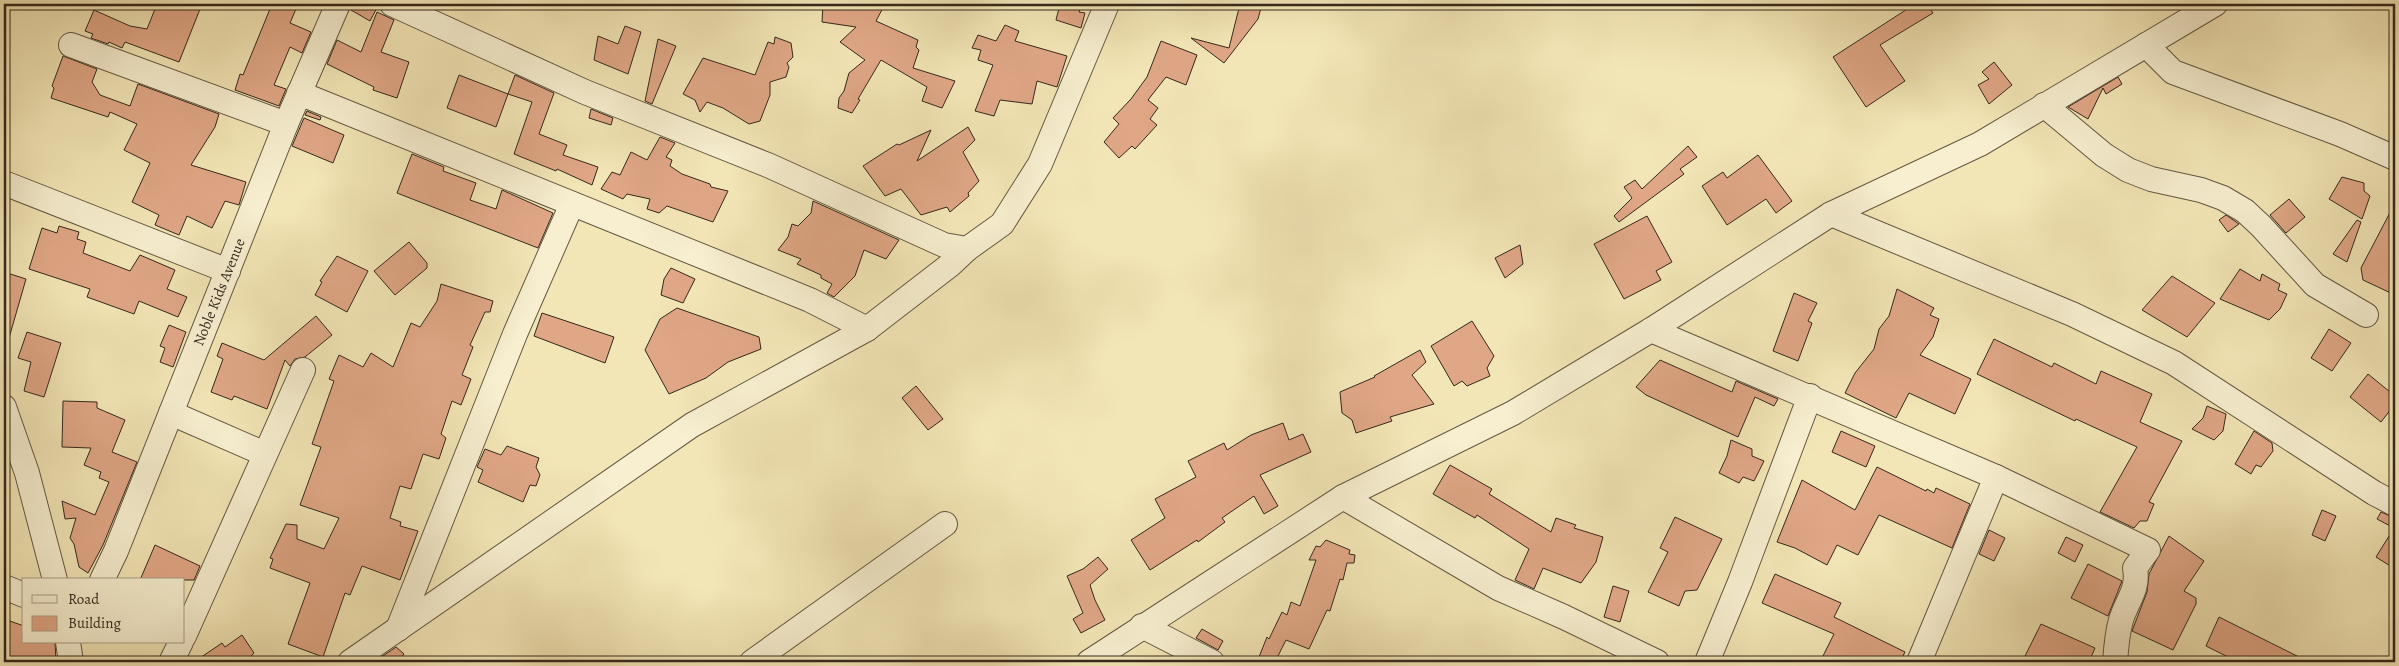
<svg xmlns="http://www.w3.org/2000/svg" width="2399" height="666" viewBox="0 0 2399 666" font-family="Alegreya,serif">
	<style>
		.building { fill: #e0a786; stroke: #35281d }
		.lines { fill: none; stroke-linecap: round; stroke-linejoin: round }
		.minor-casing { stroke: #645843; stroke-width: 26 }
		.minor { stroke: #f7efd0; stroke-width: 24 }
		.labels { text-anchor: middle; stroke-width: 4.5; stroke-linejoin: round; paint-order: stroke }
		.street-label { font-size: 15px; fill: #35281d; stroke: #f7efd0 }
	</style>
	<rect width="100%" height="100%" fill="#f3e6b6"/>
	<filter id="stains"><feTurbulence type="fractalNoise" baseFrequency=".004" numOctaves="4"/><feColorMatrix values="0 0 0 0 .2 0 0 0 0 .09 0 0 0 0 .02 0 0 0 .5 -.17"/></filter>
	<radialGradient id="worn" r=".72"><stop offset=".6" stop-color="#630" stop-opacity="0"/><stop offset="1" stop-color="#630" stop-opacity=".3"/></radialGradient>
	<g class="building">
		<path d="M157,4H202L179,62L125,42L122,48L109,42L108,44L91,38L93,34L85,31L94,10L130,26L147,29Z"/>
		<path d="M272,4H298L290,23L311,32L302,53L290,47L274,85L286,89L279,106L235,90L240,74L243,75Z"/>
		<path d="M352,4H379L370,21L351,10Z"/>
		<path d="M823,4H885L876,21L918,40L916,47L919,50L913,68L955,81L942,108L922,101L927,87L881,60L858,99L860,100L852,113L838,108L839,98L844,91L849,73L865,60L840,42L856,27L822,22Z"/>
		<path d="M1060,4H1082L1079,12L1085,13L1081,28L1056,20Z"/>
		<path d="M1240,4H1262L1258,19L1224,63L1191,38L1229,48Z"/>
		<path d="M1915,4H1927L1933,13L1880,45L1905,81L1866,107L1833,57Z"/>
		<path d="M377,12L394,20L381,52L409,62L397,98L373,90L374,87L327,64L337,40L361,52Z"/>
		<path d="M1005,25L1019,31L1015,41L1067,56L1057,87L1037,81L1032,104L1000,100L994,116L975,111L993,65L978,60L981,50L972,48L978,35L996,41Z"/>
		<path d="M625,26L641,32L628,74L594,60L598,36L618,44Z"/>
		<path d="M775,37L791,43L793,57L787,63L789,67L786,77L770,82V95L760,121L749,124L723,108L707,102L700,112L695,100L683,94L703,58L755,75L768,42L774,44Z"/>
		<path d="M658,39L676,46L652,104L645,101Z"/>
		<path d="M1161,41L1197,55L1186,85L1166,77L1148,100L1158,108L1150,119L1157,125L1135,149L1132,146L1119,158L1104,142L1119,124L1113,118L1131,99L1147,77Z"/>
		<path d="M63,56L97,69L92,82L100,95L130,106L138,84L219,114L215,127L191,165L246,182L239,205L225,201L212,228L187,216L179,235L155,225L159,215L132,202L150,163L124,150L137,124L110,112L108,117L51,98L54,88L52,86Z"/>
		<path d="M1994,62L2012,85L1989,104L1978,85L1989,79L1982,72Z"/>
		<path d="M459,75L508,94L496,127L447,108Z"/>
		<path d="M515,75L554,93L539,134L567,145L563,155L598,167L592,185L557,169L556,171L514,154L532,102L508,94Z"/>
		<path d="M2118,77L2122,84L2106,94L2103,88L2088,119L2068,107Z"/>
		<path d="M591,109L613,118L611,125L589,118Z"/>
		<path d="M307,111L321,117L320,120L305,115Z"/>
		<path d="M304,118L344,135L333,163L292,146Z"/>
		<path d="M968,127L975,140L963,152L979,181L968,193L969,196L950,212L947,207L921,215L901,189L885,196L863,166L897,144L899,145L931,130L917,161Z"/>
		<path d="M660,137L675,143L666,157L672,160L670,166L682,174L710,184L711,187L728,191L713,222L667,206L659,213L647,209L650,199L627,194L623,199L601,189L612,172L620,175L631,152L647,160Z"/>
		<path d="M1688,146L1697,157L1680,169L1684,174L1619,222L1614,216L1632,198L1624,187L1635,180L1642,189Z"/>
		<path d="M412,154L444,167L443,171L476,183L470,200L496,209L502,190L553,213L538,248L397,193Z"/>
		<path d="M1758,155L1792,201L1776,213L1766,199L1727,225L1702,186L1723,172L1727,178Z"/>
		<path d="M2342,177L2364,183V191L2370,196L2362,219L2329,199Z"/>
		<path d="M2289,199L2305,217L2286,233L2270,215Z"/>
		<path d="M813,201L899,240L886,259L864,250L855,276L834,297L827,293L832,284L821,278V275L797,264L801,259L778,250L788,237L792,224L798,226L811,213Z"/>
		<path d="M2395,203V295L2363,280L2361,268Z"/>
		<path d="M2226,215L2239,224L2228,232L2219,220Z"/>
		<path d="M1647,216L1672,262L1656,271L1661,280L1624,299L1594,244Z"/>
		<path d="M2357,220L2361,222L2347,262L2333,254Z"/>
		<path d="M59,226L79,232L77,239L86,242L83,253L130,271L140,255L175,270L167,289L187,297L178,317L139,301L134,314L87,297L90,289L29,269L42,228L57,233Z"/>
		<path d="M409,242L427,263V268L395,295L374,271Z"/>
		<path d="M1520,245L1523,264L1505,278L1495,258Z"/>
		<path d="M337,256L368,271L347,312L315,295L322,282L320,281Z"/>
		<path d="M671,268L695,279L683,303L661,295L664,279Z"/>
		<path d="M2240,269L2260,281L2262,274L2280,284L2278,290L2287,294L2280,309L2269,320L2220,299Z"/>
		<path d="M4,272L26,279L9,338L4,337Z"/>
		<path d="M2172,276L2215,303L2187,337L2142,310Z"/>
		<path d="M441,284L493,301L490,312H485L470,345L473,347L462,375L471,379L461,405L452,401L441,434L446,438L439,459L423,454L411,489L400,486L390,518L401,522L400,526L418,531L400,580L362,566L350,595L345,593L323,657L288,644L310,583L270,568L273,559L270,558L286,524L297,525V539L324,549L339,518L300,505L321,447L312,444L334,381L329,379L339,355L363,367L371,353L393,367L411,323L420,327L437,301Z"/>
		<path d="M1897,289L1934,308L1930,315L1939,319L1933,337L1920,355L1971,379L1955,414L1909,393L1896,418L1845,393L1855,373L1874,349L1879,329L1889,316Z"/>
		<path d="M1794,293L1817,303L1808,321L1812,323L1798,361L1773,351Z"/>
		<path d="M677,308L759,337L761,349L728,362L706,378L669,394L645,350L660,319Z"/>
		<path d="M542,313L614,337L605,363L534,336Z"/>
		<path d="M316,316L332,335L305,357L295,359L290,366L285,360L267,409L234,396L232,400L211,392L223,359L217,356L222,343L264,360Z"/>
		<path d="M1472,321L1494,356L1487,368L1490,376L1467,386L1462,381L1454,386L1431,346Z"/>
		<path d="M169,325L186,332L173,367L160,362L165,348L160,346Z"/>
		<path d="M2329,329L2351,343L2332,371L2311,358Z"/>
		<path d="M27,332L61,343L44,397L24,391L31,362L18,358Z"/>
		<path d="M1994,339L2052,367L2054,363L2096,384L2101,371L2152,394L2140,422L2182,441L2149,502L2154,504L2147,521H2140L2134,528L2100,512L2137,447L2076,419L2075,421L1977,374Z"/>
		<path d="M1420,350L1426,362L1412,375L1434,404L1390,417L1392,421L1356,433L1352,420L1342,413L1340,392L1375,377L1374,376Z"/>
		<path d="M1660,360L1732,392L1736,381L1778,399L1774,406L1755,397L1738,437L1646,395L1636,387Z"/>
		<path d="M2368,374L2395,396V404L2381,422L2350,397Z"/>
		<path d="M916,386L943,419L928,430L902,398Z"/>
		<path d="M63,401L97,402V408L125,420L112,452L137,462L103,545L88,573L79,567L74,544L70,538L76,518L65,519L62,501L95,515L109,482L99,478L101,472L84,465L91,448L62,447Z"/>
		<path d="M2207,406L2226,414L2223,431L2214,440L2192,429L2203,418Z"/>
		<path d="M1283,423L1289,440L1303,434L1311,452L1260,475L1278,506L1264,514L1254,496L1222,518L1225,522L1198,542L1197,540L1150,570L1131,540L1165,518L1155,499L1196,477L1188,461L1224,443L1227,450L1251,435Z"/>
		<path d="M1841,431L1875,446L1866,467L1832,452Z"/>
		<path d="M2254,431L2272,443L2273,451L2261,467L2256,465L2251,474L2235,464Z"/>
		<path d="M1731,440L1752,449V456L1764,461L1754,481L1743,477L1739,483L1719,473L1727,456Z"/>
		<path d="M507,446L539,458L536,467L540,475L536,486L530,485L523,502L478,482L483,470L477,467L485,449L501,455Z"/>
		<path d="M1450,465L1492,489L1489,494L1551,532L1556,518L1576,525L1574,528L1603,537L1596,562L1581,583L1543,568L1534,589L1515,580L1529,549L1477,515L1475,518L1433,494Z"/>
		<path d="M1877,467L1926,491L1927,489L1934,493L1936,488L1970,504L1952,548L1879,515L1858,555L1837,545L1827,565L1795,548L1777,542L1802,480L1855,510Z"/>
		<path d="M2322,510L2336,516L2325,541L2312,535Z"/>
		<path d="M2381,512L2395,518V569L2376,557L2394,528L2377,519Z"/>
		<path d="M1675,517L1722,539L1697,590L1685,591L1679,606L1648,592L1668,552L1660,548Z"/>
		<path d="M1989,530L2005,538L1994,561L1979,554Z"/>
		<path d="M2169,536L2204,561L2184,591L2196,598V604L2173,650L2132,631L2147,592L2149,574Z"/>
		<path d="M2066,537L2083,545L2075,562L2058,553Z"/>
		<path d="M1326,540L1350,550L1349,554L1355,555L1354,563H1347L1343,580L1340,579L1330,611L1327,610L1309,649L1286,640L1275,662H1257L1267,637L1269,639L1282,612L1287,615L1291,602L1300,606L1316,560H1309L1316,546L1320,547Z"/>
		<path d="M155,545L200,566L194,580H140Z"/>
		<path d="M1098,557L1108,569L1090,585L1095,600L1105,620L1081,633L1073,619L1083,613L1067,576L1083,569Z"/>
		<path d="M2088,564L2122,581L2108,616L2071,598Z"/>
		<path d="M1775,574L1841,603L1834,617L1905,652L1900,662H1820L1834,634L1762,603Z"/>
		<path d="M1613,586L1629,591L1620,622L1604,617Z"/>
		<path d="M2219,617L2309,662H2238L2206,646Z"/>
		<path d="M4,619L24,626V642H55L56,662H4Z"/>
		<path d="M2041,624L2095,648L2089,662H2022Z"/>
		<path d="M1202,629L1223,641L1218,650L1196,638Z"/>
		<path d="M242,635L254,653L251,656L256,662H194L222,643L225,647Z"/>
		<path d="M396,647L404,654L397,662H385L380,658Z"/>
	</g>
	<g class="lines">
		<g class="minor-casing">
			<g id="minor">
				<path d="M71,45L286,124"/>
				<path d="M2146,45L2173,72L2340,134L2395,158"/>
				<path d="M299,93L810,300L867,329"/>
				<path d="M2044,105L2104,155L2128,170L2151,179L2201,190L2223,198L2245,211L2261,226L2315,285L2366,315"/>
				<path d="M4,183L228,271"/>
				<path d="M1831,214L2072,314L2174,363L2374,493L2395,504"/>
				<path d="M967,249L1002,224L1040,164L1107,4"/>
				<path d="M1651,330L1996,477L2148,550L2135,568C2139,590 2127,600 2121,620C2117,634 2116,648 2115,662"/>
				<path d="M4,407L27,473L55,580"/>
				<path d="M171,413L265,454"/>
				<path d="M1343,497L1498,588L1564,617L1657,662"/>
				<path d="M102,580L116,551L286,124L338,4"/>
				<path d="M4,587L24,595"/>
				<path d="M1142,626L1212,662"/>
				<path d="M398,629L515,334L572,204"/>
				<path d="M184,636L303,370"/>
				<path d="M68,642L71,662"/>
				<path d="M171,662L181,642"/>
				<path d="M350,662L692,425L867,329L950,265L967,249L944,245L770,166L585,92L392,4"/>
				<path d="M752,662L945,524"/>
				<path d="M1089,662L1343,497L1513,413L1651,330L1831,214L1980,144L2215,4"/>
				<path d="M1707,662L1740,582L1810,396"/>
				<path d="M1919,662L1996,477"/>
			</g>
		</g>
		<use href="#minor" class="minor"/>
	</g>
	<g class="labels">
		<g class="street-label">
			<text transform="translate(219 292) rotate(-68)" y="5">Noble Kids Avenue</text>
		</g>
	</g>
	<rect width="2399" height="666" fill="none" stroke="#f3e6b6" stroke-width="20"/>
	<rect x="5" y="5" width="2389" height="656" fill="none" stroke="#35281d" stroke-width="2.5"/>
	<rect x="10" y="10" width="2379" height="646" fill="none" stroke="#35281d"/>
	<rect x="22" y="578" width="162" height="65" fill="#f7efd0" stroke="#a99f88"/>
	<rect x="32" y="595" width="25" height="8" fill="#f7efd0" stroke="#a99f88"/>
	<text x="68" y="604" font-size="15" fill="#35281d">Road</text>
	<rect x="32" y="616" width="25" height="15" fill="#e0a786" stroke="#a99f88"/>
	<text x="68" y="628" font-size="15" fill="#35281d">Building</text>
	<rect width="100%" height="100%" filter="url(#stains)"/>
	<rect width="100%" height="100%" fill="url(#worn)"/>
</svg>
